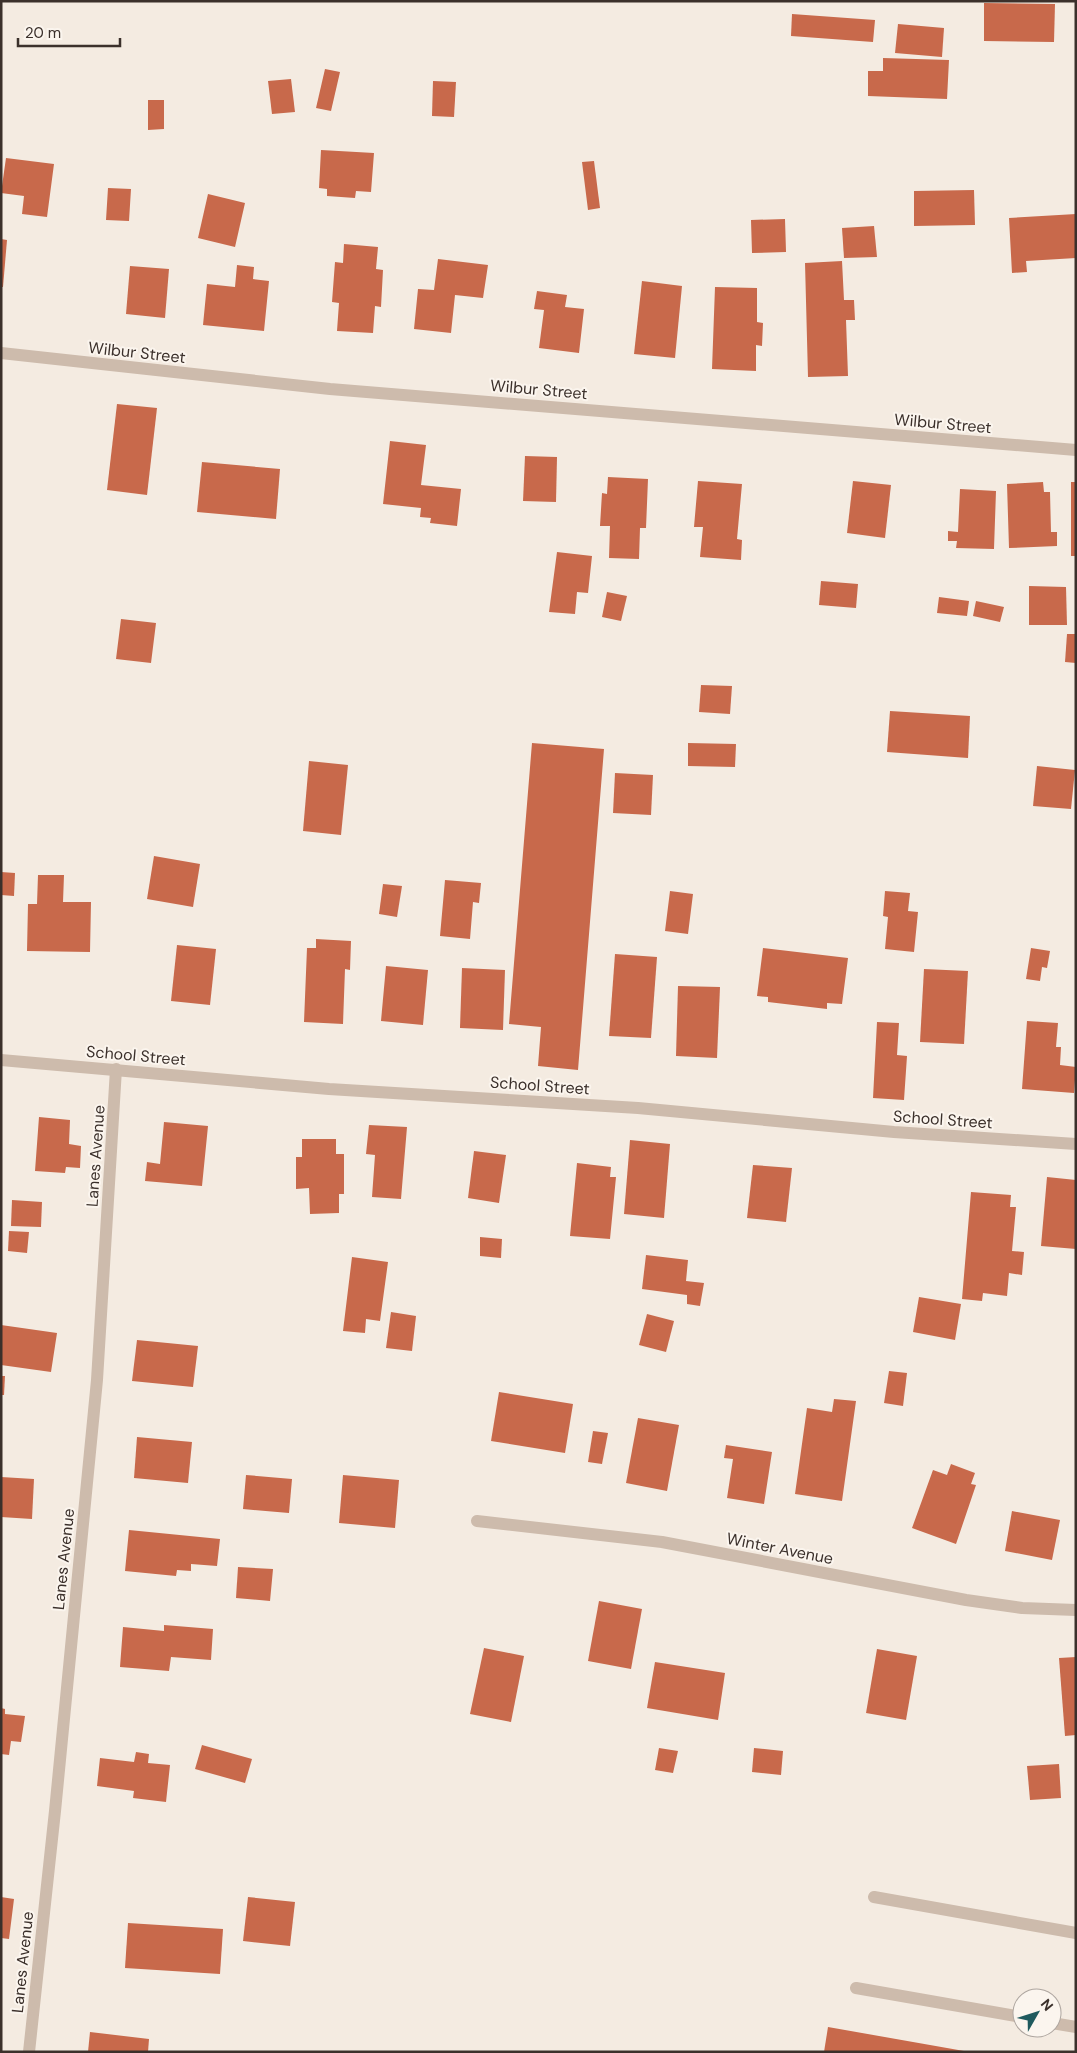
<svg xmlns="http://www.w3.org/2000/svg" width="1077" height="2053" viewBox="0 0 1077 2053" font-family="'DM Sans',sans-serif">
	<style>
		.building { fill: #c8694b }
		.lines { fill: none; stroke-linecap: round; stroke-linejoin: round }
		.minor { stroke: #cdbbac; stroke-width: 12 }
		.labels { text-anchor: middle; stroke-width: 4; stroke-linejoin: round; paint-order: stroke }
		.street-label { font-size: 16px; fill: #3b302b; stroke: #fbf5ee }
	</style>
	<rect width="100%" height="100%" fill="#f4ebe1"/>
	<g class="building">
		<path d="M984,3L1055,4L1054,42L984,41Z"/>
		<path d="M792,14L875,20L873,42L791,36Z"/>
		<path d="M898,24L944,28L942,57L895,53Z"/>
		<path d="M883,58L949,60L947,99L868,96V71H883Z"/>
		<path d="M325,69L340,72L331,111L316,108Z"/>
		<path d="M291,79L295,112L272,114L268,81Z"/>
		<path d="M433,81L456,82L454,117L432,116Z"/>
		<path d="M148,100H164V129L148,130Z"/>
		<path d="M321,150L374,153L371,192L356,191L355,198L327,196V189L319,188Z"/>
		<path d="M6,158L54,164L47,217L22,214L24,196L1,193Z"/>
		<path d="M594,161L600,208L588,210L582,162Z"/>
		<path d="M108,188L131,189L129,221L106,220Z"/>
		<path d="M974,190L975,225L914,226V191Z"/>
		<path d="M208,194L245,203L235,247L198,238Z"/>
		<path d="M1076,214V258L1026,261L1027,272L1012,273L1009,218Z"/>
		<path d="M785,219L786,252L752,253L751,220Z"/>
		<path d="M874,226L877,257L844,258L842,228Z"/>
		<path d="M1,239L7,240L3,287H1Z"/>
		<path d="M344,244L378,247L376,269L383,270L381,307L375,306L373,333L337,331L339,303L332,302L335,262L343,263Z"/>
		<path d="M438,259L488,265L483,298L455,295L451,333L414,329L418,289L434,290Z"/>
		<path d="M842,261L844,300H854L855,320H846L848,376L808,377L805,263Z"/>
		<path d="M237,265L254,267L253,279L269,281L264,331L203,325L207,284L235,287Z"/>
		<path d="M130,266L169,269L165,318L126,314Z"/>
		<path d="M642,281L682,286L675,358L634,354Z"/>
		<path d="M715,287L757,288V322L763,323L762,346L756,345V371L712,369Z"/>
		<path d="M537,291L567,295L565,307L584,309L579,353L539,348L544,310L534,309Z"/>
		<path d="M117,404L157,408L147,495L107,490Z"/>
		<path d="M390,441L426,445L421,485L461,489L457,526L430,523L431,518L420,517L421,508L383,504Z"/>
		<path d="M525,456L557,457L556,502L523,501Z"/>
		<path d="M202,462L280,469L276,519L197,512Z"/>
		<path d="M608,477L648,479L646,528H640L639,559L609,558L610,526H600L602,493L607,494Z"/>
		<path d="M698,481L742,484L737,539L742,540L741,560L700,557L703,527H694Z"/>
		<path d="M853,481L891,485L885,538L847,533Z"/>
		<path d="M1043,482L1044,492H1050L1051,532H1057V546L1009,548L1007,484Z"/>
		<rect x="1071" y="482" width="5" height="74"/>
		<path d="M960,489L996,491L994,549L956,548L957,541H948V531L958,532Z"/>
		<path d="M557,552L592,556L588,593L577,592L575,614L549,612Z"/>
		<path d="M821,581L858,584L856,608L819,605Z"/>
		<path d="M1029,586L1066,587L1067,625H1029Z"/>
		<path d="M607,592L627,596L621,621L602,617Z"/>
		<path d="M939,597L969,601L967,616L937,613Z"/>
		<path d="M976,601L1004,607L1000,622L973,616Z"/>
		<path d="M121,619L156,623L151,663L116,659Z"/>
		<path d="M1067,634H1076V663L1065,662Z"/>
		<path d="M701,685L732,686L730,714L699,712Z"/>
		<path d="M890,711L970,716L968,758L887,752Z"/>
		<path d="M532,743L604,749L578,1070L538,1066L541,1027L509,1024Z"/>
		<path d="M688,743L736,744L735,767L688,766Z"/>
		<path d="M309,761L348,765L341,835L303,831Z"/>
		<path d="M1037,766L1075,770L1071,809L1033,806Z"/>
		<path d="M615,773L653,775L651,815L613,813Z"/>
		<path d="M154,856L200,864L193,907L147,899Z"/>
		<path d="M1,872L15,873L14,896L1,895Z"/>
		<path d="M38,875H64L63,902H91L90,952L27,951L28,904H37Z"/>
		<path d="M445,880L481,883L479,903L473,902L470,939L440,936Z"/>
		<path d="M383,884L402,886L397,917L379,914Z"/>
		<path d="M670,891L693,894L688,934L665,931Z"/>
		<path d="M885,891L910,893L908,911L918,912L914,952L885,949L888,917L883,916Z"/>
		<path d="M316,939L351,941L350,970L345,969L343,1024L304,1022L307,948H316Z"/>
		<path d="M177,945L216,949L210,1005L171,1001Z"/>
		<path d="M763,948L848,958L842,1004L827,1003V1009L768,1002V997L757,996Z"/>
		<path d="M1031,948L1050,951L1047,968L1042,967L1040,981L1026,979Z"/>
		<path d="M615,954L657,957L651,1038L609,1036Z"/>
		<path d="M386,966L428,970L423,1025L381,1021Z"/>
		<path d="M462,968L505,970L503,1030L460,1028Z"/>
		<path d="M924,969L968,971L964,1044L920,1042Z"/>
		<path d="M678,986L720,987L717,1058L676,1056Z"/>
		<path d="M1027,1021L1058,1023L1056,1047H1061L1060,1065L1076,1067L1074,1093L1022,1089Z"/>
		<path d="M877,1022L899,1023L897,1055L907,1056L904,1100L873,1098Z"/>
		<path d="M39,1117L70,1120L69,1144L81,1146L80,1168L66,1167L65,1173L35,1171Z"/>
		<path d="M164,1122L208,1126L202,1186L145,1181L147,1162L160,1164Z"/>
		<path d="M369,1125L407,1127L401,1199L372,1197L375,1155L366,1154Z"/>
		<path d="M302,1139H336V1154H344V1194H339V1213L310,1214L309,1188L296,1189V1157H302Z"/>
		<path d="M630,1140L670,1144L664,1218L624,1214Z"/>
		<path d="M474,1151L506,1155L499,1203L468,1198Z"/>
		<path d="M577,1163L611,1167L610,1177H616L610,1239L570,1236Z"/>
		<path d="M753,1165L792,1168L786,1222L747,1218Z"/>
		<path d="M1047,1177L1076,1180V1249L1041,1246Z"/>
		<path d="M971,1192L1011,1195L1010,1207H1016L1012,1251L1024,1252L1022,1275L1009,1273L1007,1296L983,1293L982,1301L962,1299Z"/>
		<path d="M12,1200L42,1202L41,1227L11,1226Z"/>
		<path d="M9,1231L29,1232L27,1253L8,1251Z"/>
		<path d="M480,1237L502,1239L501,1258L480,1256Z"/>
		<path d="M646,1255L688,1260L686,1281L704,1283L700,1306L687,1304V1295L642,1289Z"/>
		<path d="M352,1257L388,1262L380,1321L366,1319L365,1333L343,1331Z"/>
		<path d="M919,1297L961,1304L955,1340L913,1332Z"/>
		<path d="M391,1312L416,1316L412,1351L386,1348Z"/>
		<path d="M647,1314L674,1321L666,1352L639,1345Z"/>
		<path d="M1,1325L57,1333L51,1372L1,1365Z"/>
		<path d="M137,1340L198,1346L193,1387L132,1381Z"/>
		<path d="M889,1371L907,1373L903,1406L884,1403Z"/>
		<path d="M1,1376H5L4,1395H1Z"/>
		<path d="M499,1392L573,1404L565,1453L491,1441Z"/>
		<path d="M834,1399L856,1401L842,1501L795,1494L807,1408L832,1412Z"/>
		<path d="M638,1418L679,1425L667,1491L626,1483Z"/>
		<path d="M593,1431L608,1433L602,1464L588,1462Z"/>
		<path d="M137,1437L192,1442L188,1483L134,1478Z"/>
		<path d="M726,1445L772,1452L764,1504L727,1498L733,1459L724,1458Z"/>
		<path d="M951,1464L975,1473L971,1484L976,1485L956,1544L912,1528L933,1470L947,1475Z"/>
		<path d="M246,1475L292,1479L289,1513L243,1509Z"/>
		<path d="M343,1475L399,1480L395,1528L339,1523Z"/>
		<path d="M1,1477L34,1479L32,1519L1,1517Z"/>
		<path d="M1012,1511L1060,1520L1052,1560L1005,1551Z"/>
		<path d="M129,1530L220,1539L217,1566L191,1564V1571L177,1570L176,1576L125,1571Z"/>
		<path d="M238,1567L273,1569L270,1601L236,1598Z"/>
		<path d="M599,1601L642,1609L631,1669L588,1661Z"/>
		<path d="M164,1625L213,1629L211,1660L171,1657L169,1671L120,1667L123,1627L164,1631Z"/>
		<path d="M484,1648L524,1656L511,1722L470,1714Z"/>
		<path d="M877,1649L917,1656L906,1720L866,1713Z"/>
		<path d="M1076,1657V1735L1065,1736L1059,1658Z"/>
		<path d="M655,1662L725,1673L718,1720L647,1708Z"/>
		<path d="M1,1708L5,1709V1714L25,1716L21,1742L11,1741L9,1755L1,1754Z"/>
		<path d="M202,1745L252,1759L245,1783L195,1769Z"/>
		<path d="M659,1748L678,1751L673,1773L655,1770Z"/>
		<path d="M754,1748L783,1751L781,1775L752,1772Z"/>
		<path d="M136,1752L149,1754L148,1763L170,1765L166,1802L133,1798L134,1791L97,1786L100,1758L134,1762Z"/>
		<path d="M1059,1764L1061,1798L1030,1800L1027,1766Z"/>
		<path d="M1,1897L14,1899L9,1939L1,1938Z"/>
		<path d="M248,1897L295,1902L290,1946L243,1941Z"/>
		<path d="M128,1923L223,1929L220,1974L125,1968Z"/>
		<path d="M828,2027L964,2051L963,2052H824Z"/>
		<path d="M90,2032L149,2039L148,2052H88Z"/>
	</g>
	<g class="lines">
		<g class="minor">
			<path d="M1,353L330,389L1076,450"/>
			<path d="M1,1060L329,1089L638,1108L894,1132L1076,1144"/>
			<path d="M477,1521L662,1542L966,1600L1022,1608L1076,1610"/>
			<path d="M874,1897L1076,1933"/>
			<path d="M856,1988L1022,2017"/>
			<path d="M1052,2023L1076,2027"/>
			<path d="M29,2052L55,1811L97,1380L116,1069"/>
		</g>
	</g>
	<g class="labels">
		<g class="street-label">
			<text transform="translate(137 352) rotate(6)" y="6">Wilbur Street</text>
			<text transform="translate(539 389) rotate(5)" y="6">Wilbur Street</text>
			<text transform="translate(943 423) rotate(5)" y="6">Wilbur Street</text>
			<text transform="translate(136 1055) rotate(5)" y="6">School Street</text>
			<text transform="translate(540 1085) rotate(4)" y="6">School Street</text>
			<text transform="translate(943 1119) rotate(4)" y="6">School Street</text>
			<text transform="translate(95 1156) rotate(-86)" y="6">Lanes Avenue</text>
			<text transform="translate(780 1548) rotate(11)" y="6">Winter Avenue</text>
			<text transform="translate(63 1559) rotate(-84)" y="6">Lanes Avenue</text>
			<text transform="translate(22 1962) rotate(-84)" y="6">Lanes Avenue</text>
		</g>
	</g>
	<rect width="1077" height="2053" fill="none" stroke="#3b302b" stroke-width="5"/>
	<g transform="translate(1037 2013) rotate(51)"><circle r="24" fill="#fbf5ee" stroke="#aea6a0"/>
	<path d="M0-4L9 19L0 12L-9 19Z" fill="#1f5a5e"/>
	<text y="-8" font-size="14" font-weight="bold" text-anchor="middle" fill="#3b302b">N</text>
	</g>
	<path d="M18 38v8h102v-8" fill="none" stroke="#3b302b" stroke-width="2.5"/>
	<text x="25" y="38" font-size="15" fill="#3b302b" stroke="#fbf5ee" stroke-width="4" paint-order="stroke">20 m</text>
</svg>
